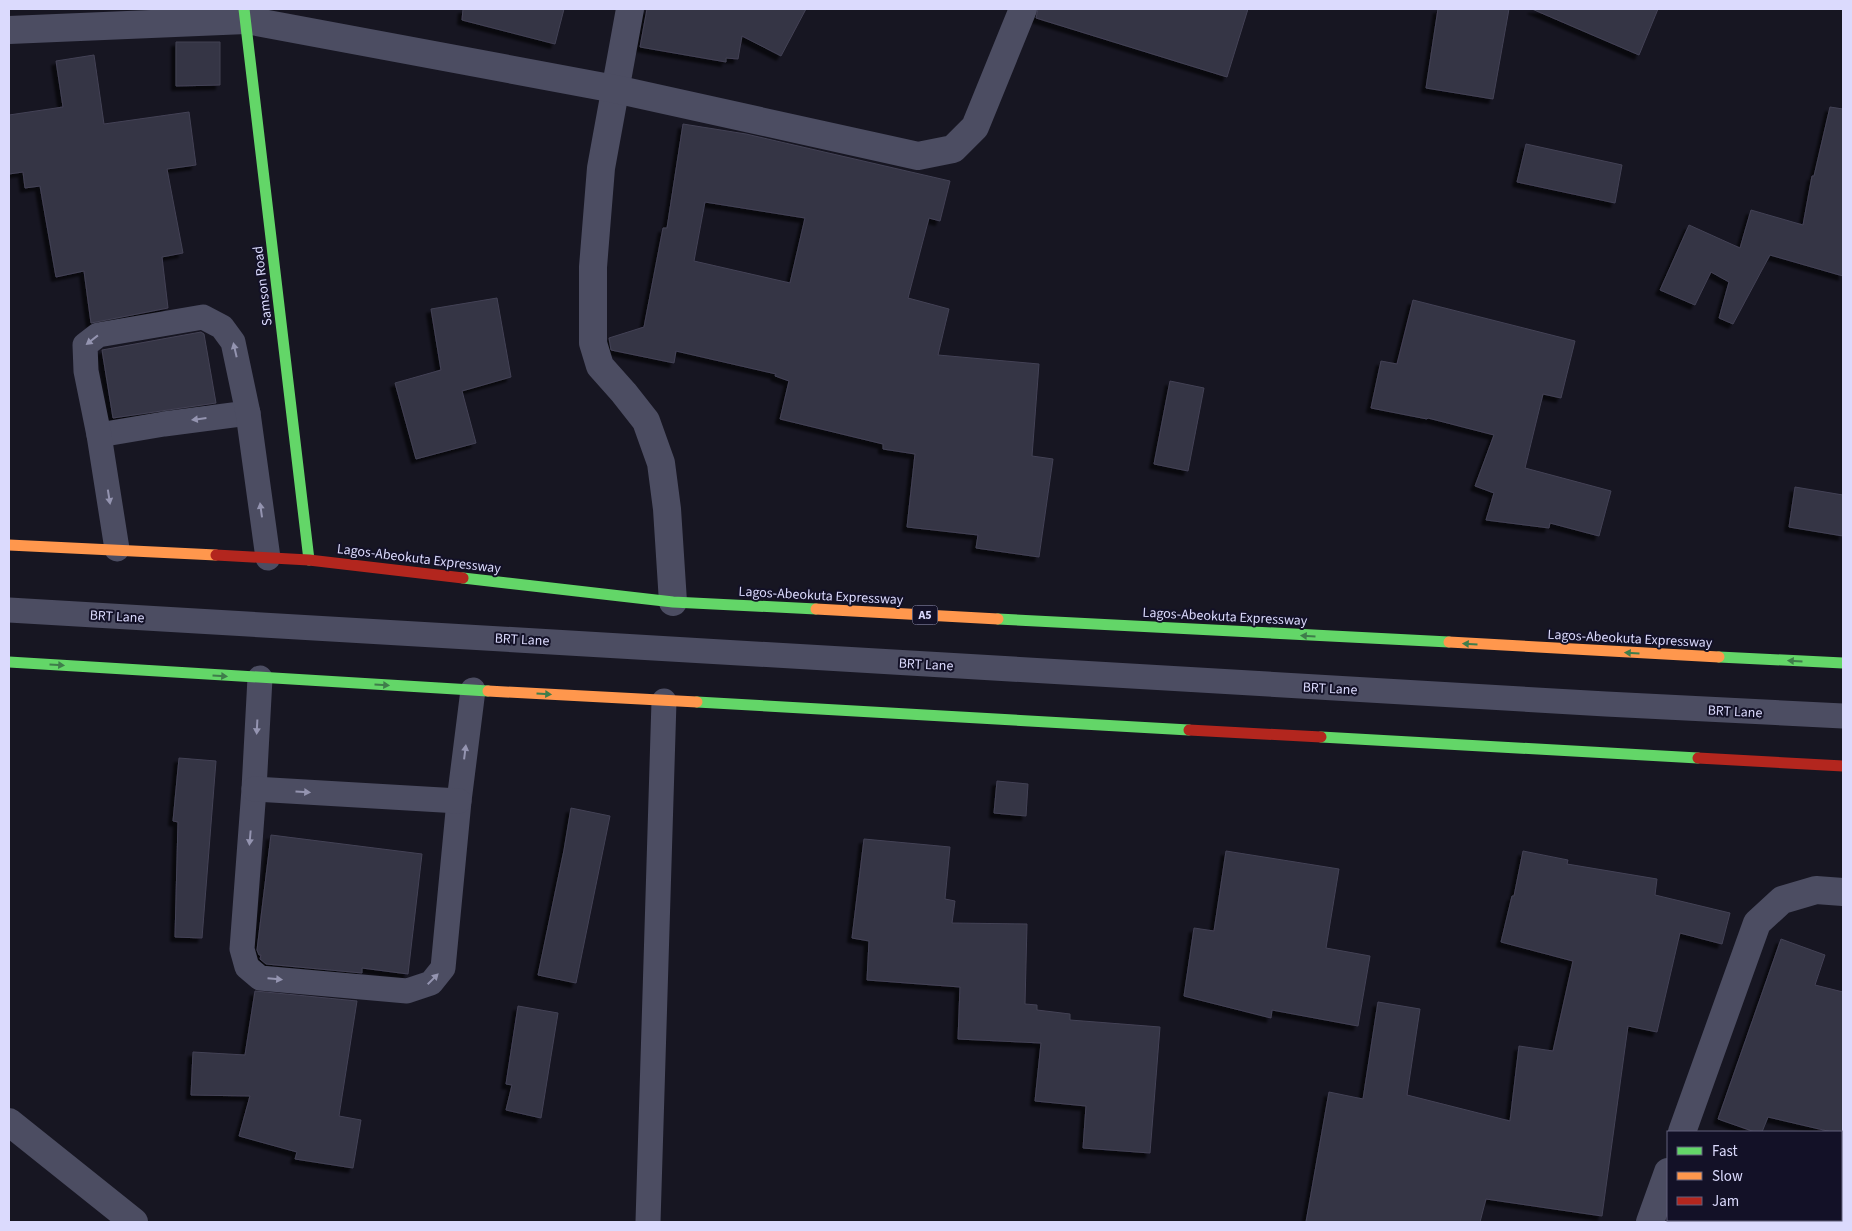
<svg xmlns="http://www.w3.org/2000/svg" width="1852" height="1231" viewBox="0 0 1852 1231" font-family="'Source Sans 3',sans-serif">
	<style>
		.building { fill: #353444; stroke: #434255; fill-rule: evenodd; filter: url(#shadow) }
		.lines { fill: none; stroke-linecap: round; stroke-linejoin: round }
		.lane { stroke: #4c4d62; stroke-width: 25 }
		.street { stroke: #4c4d62; stroke-width: 28 }
		.fast { stroke: #63d668; stroke-width: 11 }
		.slow { stroke: #ff974d; stroke-width: 11 }
		.jam { stroke: #b3261e; stroke-width: 11 }
		.oneway { fill: #9494b0 }
		.oneway2 { fill: #3f7d4b }
		.labels { text-anchor: middle; stroke-width: 4; stroke-linejoin: round; paint-order: stroke }
		.shield { fill: #131127; stroke: #9f9ebd; stroke-width: 1 }
		.shield-label { font-size: 12px; font-weight: bold; fill: #dbdafd }
		.street-label { font-size: 14px; fill: #dbdafd; stroke: #131127 }
	</style>
	<defs>
		<filter id="shadow"><feDropShadow dx="-4.5" dy="4.5" stdDeviation="1" flood-color="#0009"/></filter>
	</defs>
	<rect width="100%" height="100%" fill="#171622"/>
	<g class="building">
		<path d="M463,9H564L555,44L462,20Z"/>
		<path d="M647,9H806L781,56L742,36L738,59L726,58V62L640,47Z"/>
		<path d="M1038,9H1248L1227,77L1036,18Z"/>
		<path d="M1438,9H1509L1493,99L1426,88Z"/>
		<path d="M1532,9H1658L1639,55Z"/>
		<path d="M176,42H220V85L176,86Z"/>
		<path d="M94,55L104,124L189,112L196,165L167,169L183,253L162,257L168,308L91,323L84,271L56,277L40,186L25,188L23,172L9,174V115L63,107L56,61Z"/>
		<path d="M1830,107L1843,109V276L1770,255L1733,324L1719,318L1729,282L1711,272L1695,305L1660,290L1689,225L1740,248L1751,210L1803,225L1812,176H1814Z"/>
		<path d="M683,124L746,134L950,181L940,221L929,218L908,298L949,309L938,355L1039,364L1032,456L1053,459L1039,557L976,548L978,535L907,527L915,454L883,449V444L780,419L789,381L775,376L776,374L676,351L674,363L611,350L609,338L644,327L663,228H667ZM705,202L805,218L790,283L694,261Z"/>
		<path d="M1526,144L1622,165L1615,203L1517,182Z"/>
		<path d="M497,298L511,377L462,391L476,443L416,459L395,383L441,370L431,309Z"/>
		<path d="M1413,300L1575,341L1561,398L1543,394L1525,468L1611,491L1599,536L1550,523L1549,528L1486,520L1494,493L1475,486L1494,435L1428,418L1427,419L1371,408L1381,361L1397,364Z"/>
		<path d="M201,332L204,334L216,403L113,418L102,350Z"/>
		<path d="M1170,381L1204,388L1188,471L1154,464Z"/>
		<path d="M1795,487L1843,495V536L1789,527Z"/>
		<path d="M179,758L216,761L202,938L175,937L178,822L173,821Z"/>
		<path d="M997,781L1028,784L1026,816L994,813Z"/>
		<path d="M571,808L610,816L576,983L538,975L564,850Z"/>
		<path d="M271,835L422,854L408,974L362,968V973L266,964L260,959L261,955H259L257,950Z"/>
		<path d="M864,839L950,847L945,899L955,901L952,923L1027,924L1025,1004L1037,1005V1010L1070,1014V1020L1160,1027L1150,1153L1083,1148L1086,1106L1035,1101L1041,1043L958,1039L960,987L867,980L869,941L852,938Z"/>
		<path d="M1226,851L1339,869L1326,948L1370,956L1358,1026L1272,1010L1271,1018L1184,996L1194,928L1214,931Z"/>
		<path d="M1523,851L1568,860L1567,864L1657,879L1655,895L1730,913L1722,944L1680,933L1657,1032L1628,1026L1602,1216L1486,1199L1480,1222H1306L1329,1092L1363,1099L1378,1002L1420,1009L1407,1095L1510,1121L1519,1046L1553,1051L1573,961L1501,942L1512,896H1514Z"/>
		<path d="M1781,939L1825,955L1815,985L1843,992V1135L1841,1134V1132H1832L1768,1117L1762,1132H1755L1718,1119Z"/>
		<path d="M255,991L357,1001L339,1116L361,1120L353,1168L295,1159L297,1152L239,1136L250,1096L191,1095L193,1052L245,1055Z"/>
		<path d="M518,1006L558,1013L541,1118L506,1110L512,1085L506,1084Z"/>
	</g>
	<g class="lines">
		<g class="lane">
			<path d="M99,435L164,424L248,413"/>
			<path d="M117,549L99,435L86,371L85,345L98,335L203,317L222,327L233,342L248,413L268,558"/>
			<path d="M9,610L1606,704L1843,716"/>
			<path d="M260,678L254,789L242,949L247,967L260,978L407,991L431,983L443,968L459,801L473,690"/>
			<path d="M254,789L459,801"/>
			<path d="M648,1222L664,701"/>
		</g>
		<g class="street">
			<path d="M630,9L601,168L593,267V343L600,366L624,393L646,421L661,463L667,509L673,602"/>
			<path d="M9,30L246,20L615,89L918,156L953,149L975,127L1023,9"/>
			<path d="M9,1122L134,1222"/>
			<path d="M1682,1132L1757,923L1782,900L1816,890L1843,892"/>
			<path d="M1650,1222L1668,1172"/>
		</g>
		<g class="fast">
			<path d="M244,9L309,560"/>
			<path d="M463,578L673,602L816,609"/>
			<path d="M998,619L1449,642"/>
			<path d="M1719,657L1843,663"/>
			<path d="M9,662L488,691"/>
			<path d="M697,702L1189,730"/>
			<path d="M1321,737L1698,758"/>
		</g>
		<g class="slow">
			<path d="M9,545L216,555"/>
			<path d="M816,609L998,619"/>
			<path d="M1449,642L1719,657"/>
			<path d="M488,691L697,702"/>
		</g>
		<g class="jam">
			<path d="M216,555L309,560L463,578"/>
			<path d="M1189,730L1321,737"/>
			<path d="M1698,758L1843,766"/>
		</g>
	</g>
	<defs><path id="oneway-solid" d="M-6-.8H1V-3.2L6.5 0L1 3.2V.8H-6Z" transform="scale(1.25)"/></defs>
	<g class="oneway">
		<use href="#oneway-solid" transform="translate(92 340) rotate(142)"/>
		<use href="#oneway-solid" transform="translate(235 350) rotate(-103)"/>
		<use href="#oneway-solid" transform="translate(199 419) rotate(173)"/>
		<use href="#oneway-solid" transform="translate(109 497) rotate(81)"/>
		<use href="#oneway-solid" transform="translate(261 510) rotate(-98)"/>
		<use href="#oneway-solid" transform="translate(257 727) rotate(93)"/>
		<use href="#oneway-solid" transform="translate(465 752) rotate(-83)"/>
		<use href="#oneway-solid" transform="translate(303 792) rotate(3)"/>
		<use href="#oneway-solid" transform="translate(250 838) rotate(95)"/>
		<use href="#oneway-solid" transform="translate(275 979) rotate(5)"/>
		<use href="#oneway-solid" transform="translate(433 979) rotate(-45)"/>
	</g>
	<g class="oneway2">
		<use href="#oneway-solid" transform="translate(1308 636) rotate(-177)"/>
		<use href="#oneway-solid" transform="translate(1470 644) rotate(-177)"/>
		<use href="#oneway-solid" transform="translate(1632 653) rotate(-177)"/>
		<use href="#oneway-solid" transform="translate(1795 661) rotate(-177)"/>
		<use href="#oneway-solid" transform="translate(57 665) rotate(4)"/>
		<use href="#oneway-solid" transform="translate(220 676) rotate(4)"/>
		<use href="#oneway-solid" transform="translate(382 685) rotate(3)"/>
		<use href="#oneway-solid" transform="translate(544 694) rotate(3)"/>
	</g>
	<g class="labels">
		<rect class="shield" x="912.5" y="605.5" width="25" height="19" rx="4"/>
		<g class="shield-label">
			<text x="925" y="619">A5</text>
		</g>
		<g class="street-label">
			<text transform="translate(262 286) rotate(-97)" y="5">Samson Road</text>
			<text transform="translate(419 558) rotate(7)" y="5">Lagos-Abeokuta Expressway</text>
			<text transform="translate(821 595) rotate(3)" y="5">Lagos-Abeokuta Expressway</text>
			<text transform="translate(117 616) rotate(3)" y="5">BRT Lane</text>
			<text transform="translate(1225 616) rotate(3)" y="5">Lagos-Abeokuta Expressway</text>
			<text transform="translate(1630 638) rotate(3)" y="5">Lagos-Abeokuta Expressway</text>
			<text transform="translate(522 639) rotate(3)" y="5">BRT Lane</text>
			<text transform="translate(926 664) rotate(3)" y="5">BRT Lane</text>
			<text transform="translate(1330 688) rotate(3)" y="5">BRT Lane</text>
			<text transform="translate(1735 711) rotate(3)" y="5">BRT Lane</text>
		</g>
	</g>
	<rect width="1852" height="1231" fill="none" stroke="#dbdafd" stroke-width="20"/>
	<rect x="1667" y="1131" width="175" height="90" fill="#131127" stroke="#63617d"/>
	<rect x="1677" y="1147" width="25" height="8" fill="#63d668" stroke="#63617d"/>
	<text x="1712" y="1156" font-size="15" fill="#dbdafd">Fast</text>
	<rect x="1677" y="1172" width="25" height="8" fill="#ff974d" stroke="#63617d"/>
	<text x="1712" y="1181" font-size="15" fill="#dbdafd">Slow</text>
	<rect x="1677" y="1197" width="25" height="8" fill="#b3261e" stroke="#63617d"/>
	<text x="1712" y="1206" font-size="15" fill="#dbdafd">Jam</text>
</svg>
